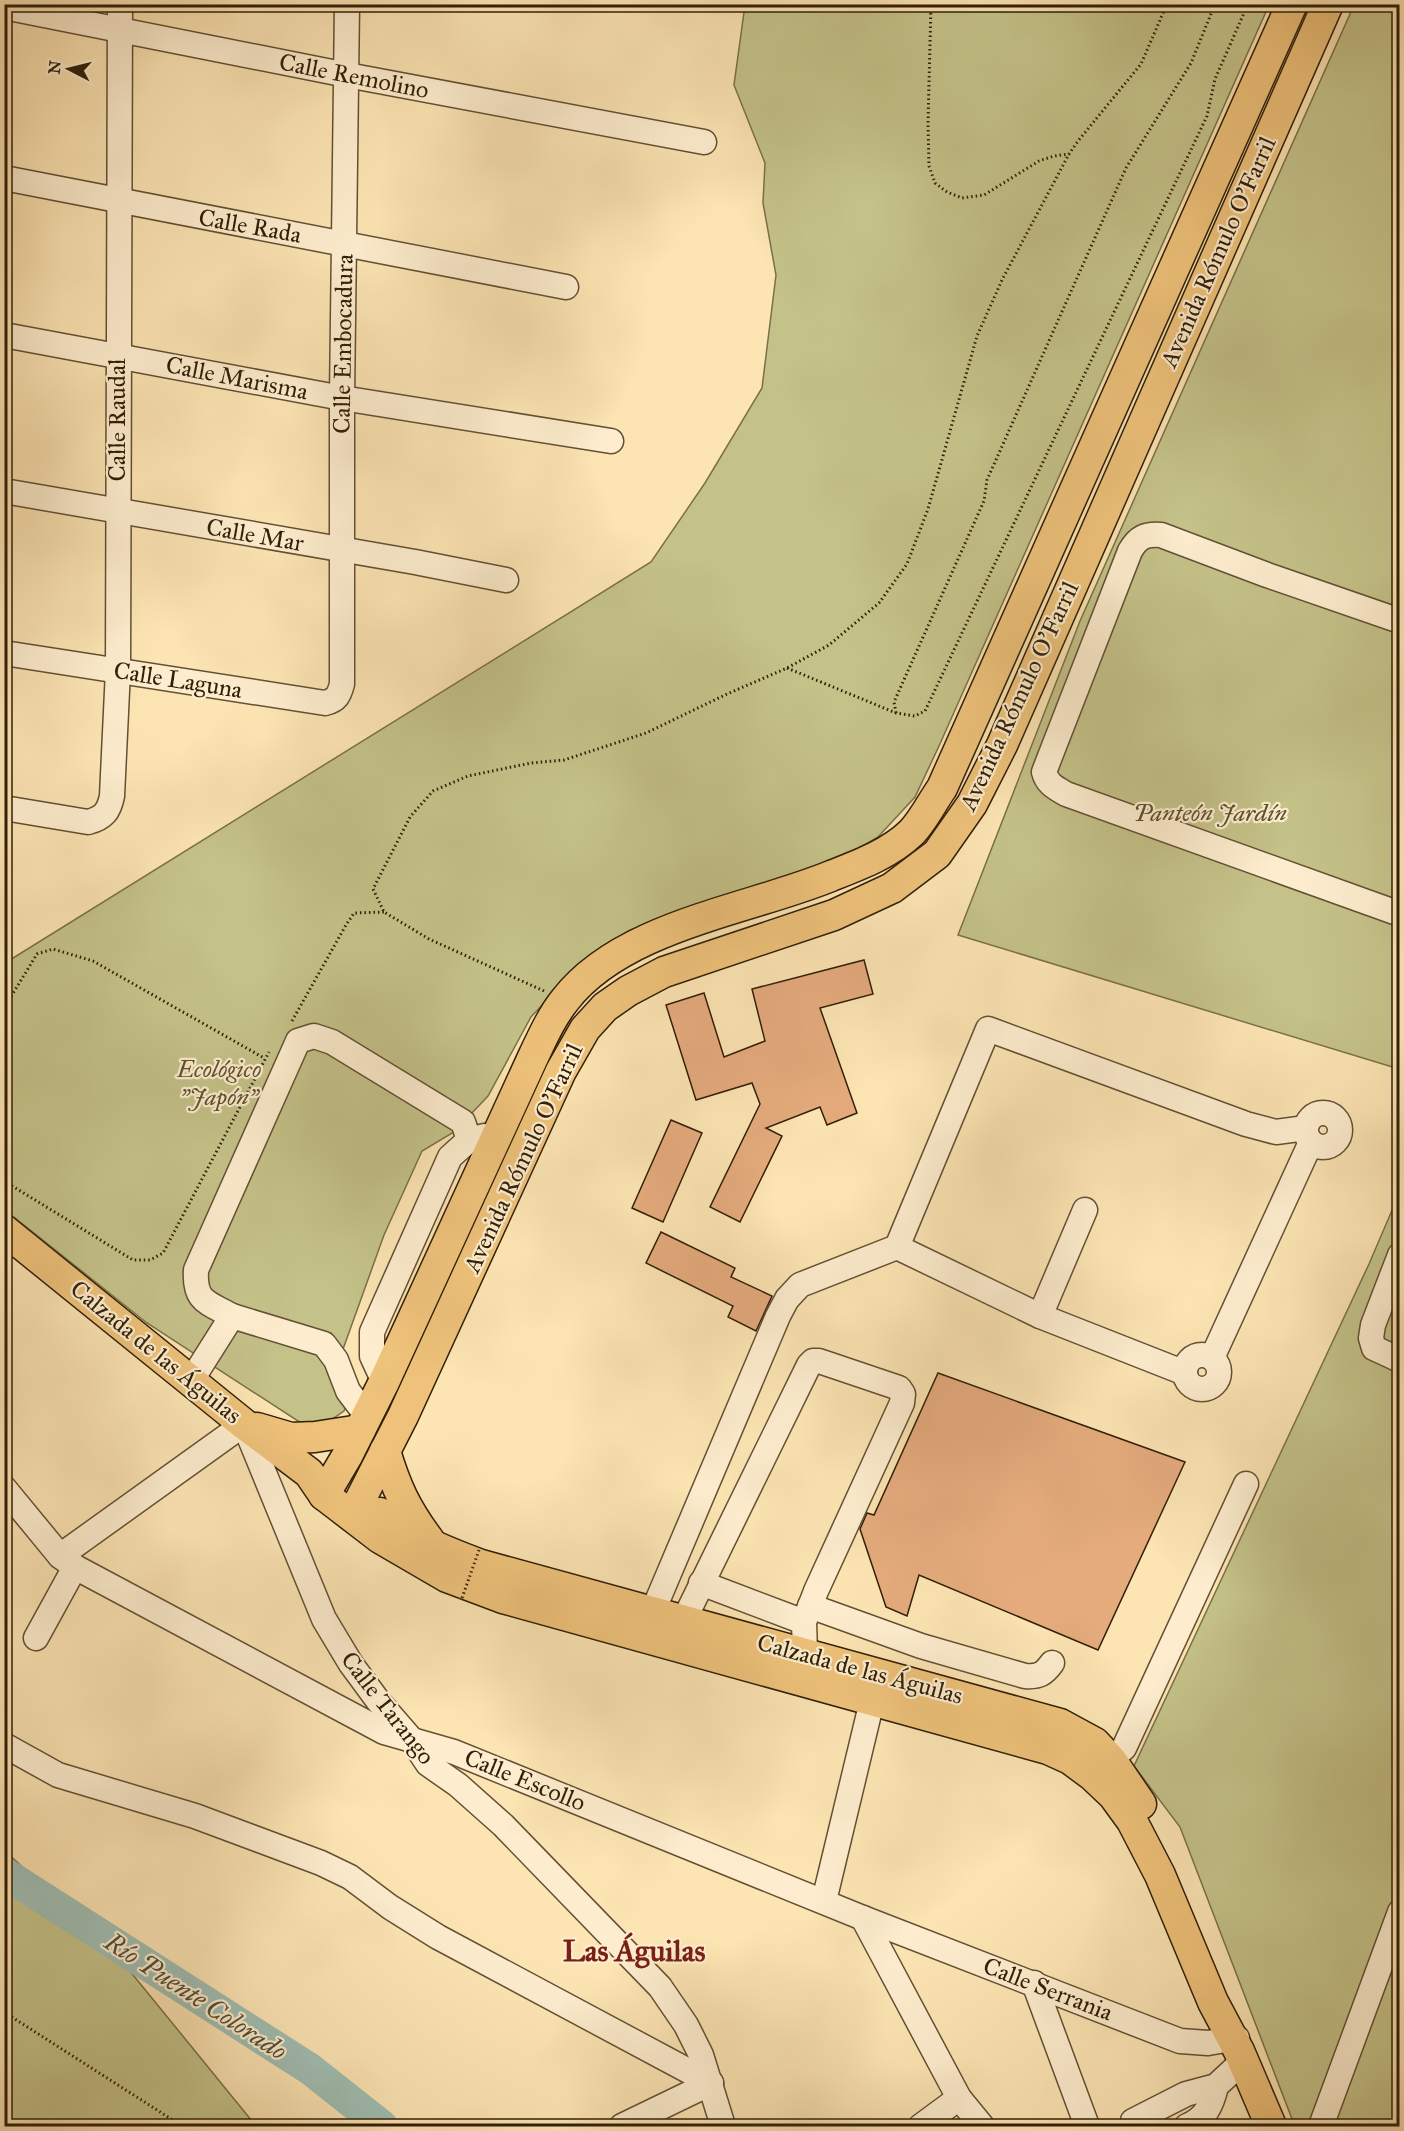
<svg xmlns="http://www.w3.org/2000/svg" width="1404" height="2131" viewBox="0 0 1404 2131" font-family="'IM FELL Great Primer',serif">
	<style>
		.green { fill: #c4c289; stroke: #7a7048; stroke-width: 1.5 }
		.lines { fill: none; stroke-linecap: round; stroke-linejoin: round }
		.river { stroke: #a0beb3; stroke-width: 32 }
		.building { fill: #e5ab7d; stroke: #301f08; stroke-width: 1.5 }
		.minor-casing { stroke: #635033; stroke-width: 27 }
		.major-casing { stroke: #301f08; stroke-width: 33 }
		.path { stroke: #301f08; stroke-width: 3; stroke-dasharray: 1.5 3; stroke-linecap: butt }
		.minor { stroke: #fdedce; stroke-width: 24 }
		.major { stroke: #eec27a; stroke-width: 30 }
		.path-bridge { stroke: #301f08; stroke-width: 3; stroke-dasharray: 1.5 3; stroke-linecap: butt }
		.labels { text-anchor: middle; stroke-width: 4.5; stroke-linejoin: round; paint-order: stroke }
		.street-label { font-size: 24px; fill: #301f08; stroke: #fdedce }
		.park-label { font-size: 24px; font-style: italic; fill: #5c502f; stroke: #fdedce }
		.water-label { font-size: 26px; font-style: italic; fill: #524f3b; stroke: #fdedce }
		.district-label { font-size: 30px; font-weight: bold; fill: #7a1f14; stroke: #fdedce }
	</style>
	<rect width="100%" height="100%" fill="#fce4b3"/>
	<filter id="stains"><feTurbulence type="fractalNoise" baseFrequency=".00333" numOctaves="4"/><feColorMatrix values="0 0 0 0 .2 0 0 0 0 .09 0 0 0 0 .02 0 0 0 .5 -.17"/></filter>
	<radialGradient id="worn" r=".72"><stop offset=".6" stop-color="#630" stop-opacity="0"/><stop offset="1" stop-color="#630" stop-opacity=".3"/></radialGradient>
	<g class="green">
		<path d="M745,5H1269L939,746L915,797L878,837L843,858L630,930L599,951L560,986L531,1017L488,1096L454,1132L422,1151L384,1235L342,1352L352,1387L344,1411L325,1424L301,1423L147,1323L5,1210V963L651,562L705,483L762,388L776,275L763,203L765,163L734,85Z"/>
		<path d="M1354,5H1399V1069L958,935L1080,621Z"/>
		<path d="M1399,1194V2126H1329L1322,2122L1292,2119L1180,1827L1134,1766L1369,1264Z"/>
		<path d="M5,1851L112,1949L256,2126H5Z"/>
	</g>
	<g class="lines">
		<path class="river" d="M4,1873L310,2069L382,2126"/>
	</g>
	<g class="building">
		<path d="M864,960L873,994L820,1008L857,1113L827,1125L820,1107L766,1128L782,1136L740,1222L710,1207L760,1104L752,1083L696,1100L666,1005L704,993L724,1057L765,1041L752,989Z"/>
		<path d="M671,1120L702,1133L663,1222L632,1208Z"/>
		<path d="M661,1232L735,1268L731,1277L772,1296L756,1331L728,1317L733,1306L646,1263Z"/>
		<path d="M938,1373L1185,1462L1098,1650L919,1575L907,1616L886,1607L860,1529L867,1513L874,1515Z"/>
	</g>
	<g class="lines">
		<g class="minor-casing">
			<g id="minor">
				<path d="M4,7L347,75L704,142"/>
				<path d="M4,178L566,287"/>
				<path d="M4,335L342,398L611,441"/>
				<path d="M4,491L415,562L506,580"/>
				<path d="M1400,621L1267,575L1161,535C1145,534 1138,537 1130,551L1044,772C1047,784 1056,788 1066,794L1400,914"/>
				<path d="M4,653L325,703C337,700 339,695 342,684V398L347,4"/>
				<path d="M4,808L88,822C104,818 109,811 112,796L118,670L120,4"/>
				<circle cx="1323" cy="1130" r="17"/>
				<path d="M897,1247L1040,1316L1185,1373"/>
				<path d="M1400,1255L1373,1325L1371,1338L1374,1348L1400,1360"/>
				<path d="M232,1316L324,1344L336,1360L348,1391L367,1416"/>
				<path d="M1040,1316L1085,1210"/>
				<circle cx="1202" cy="1372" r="17"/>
				<path d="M1212,1358L1311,1142"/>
				<path d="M191,1381L232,1316C207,1302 194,1302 196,1270L298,1041L314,1036L332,1042L463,1122L469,1140"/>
				<path d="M384,1382L372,1356V1332L450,1157L469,1140L484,1136"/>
				<path d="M4,1488L60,1556L75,1567L384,1732L454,1752L863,1918L1180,2041L1208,2043L1237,2038"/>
				<path d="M60,1556L244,1424L324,1619L351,1664L379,1702L412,1740L428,1764L458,1785L503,1825L660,1987L686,2025L701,2055L723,2126"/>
				<path d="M701,1583L804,1622"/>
				<path d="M810,1606L921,1646L1025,1676C1039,1677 1044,1674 1052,1663"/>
				<path d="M653,1611L778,1316L787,1299L800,1285L897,1247L988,1029L1246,1124L1276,1132L1306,1128"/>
				<path d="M684,1620L809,1365L813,1361H819L899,1388L903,1394L902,1403L816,1591L804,1622L805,1653"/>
				<path d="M36,1638L75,1567"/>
				<path d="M4,1745L58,1775L195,1816L321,1863L350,1877L390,1907L438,1937L711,2083"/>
				<path d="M1099,1771L1124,1748L1246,1484"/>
				<path d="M824,1901L872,1701"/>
				<path d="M863,1918L959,2098L982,2126"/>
				<path d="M1034,1983L1087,2126"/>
				<path d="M622,2126L711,2083"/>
				<path d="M921,2126L959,2098"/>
				<path d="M1133,2126V2121L1186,2094L1216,2086L1243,2061"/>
				<path d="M1187,2126C1205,2119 1212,2105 1216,2086"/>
				<path d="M1321,2126L1400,1912"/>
			</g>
		</g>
		<g class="major-casing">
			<g id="major">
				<path d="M4,1230L244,1424L309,1473L324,1495L380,1538L447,1577L503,1598L1048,1749L1070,1759L1093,1776L1113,1795L1132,1821L1160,1875L1213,2002L1239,2051L1271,2126"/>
				<path d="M257,1428L291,1438L315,1437L360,1430"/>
				<path d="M385,1451C396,1488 406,1509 429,1540"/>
				<path d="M324,1495L347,1456L384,1382L534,1055C543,1036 552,1016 565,1000C622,926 748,910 831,876C859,865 889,854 911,833C923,821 932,802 942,788L1292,4"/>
				<path d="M380,1513C408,1537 446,1552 481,1565L1060,1724L1095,1743L1111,1760L1141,1804"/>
				<path d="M352,1516L403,1416L561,1071L585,1029L605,1007L628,991L664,972L834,915L892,888L937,854L972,804L1002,745L1328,4"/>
			</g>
		</g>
		<g class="path">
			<path d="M931,4L928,124L929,166L935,183L947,192L962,198L984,195L1039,161L1054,156L1069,154L1078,141L1141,64L1167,4"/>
			<path d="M787,668L896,713L915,716L925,711L1207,116L1215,79L1248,4"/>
			<path d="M896,713L894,702L984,501L987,480L1126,168L1191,63L1215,4"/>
			<path d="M544,991L429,939L384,912L373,889L410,817L433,791L468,776L531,763L564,760L646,733L727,694L787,668L829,645L879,603L907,564L928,509L977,336L1002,280L1069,154"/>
			<path d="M4,1008L37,954L53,949L93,961L264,1058"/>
			<path d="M292,1021L346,925L354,913L384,912"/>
			<path d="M4,1181L133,1260H150L163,1253L269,1052"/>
			<path d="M4,2012L182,2126"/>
		</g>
		<use href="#minor" class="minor"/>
		<use href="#major" class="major"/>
		<path class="path-bridge" d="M462,1598L479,1550"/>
	</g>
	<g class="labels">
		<g class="street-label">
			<text transform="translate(354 76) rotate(11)" y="8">Calle Remolino</text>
			<text transform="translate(250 226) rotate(10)" y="8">Calle Rada</text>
			<text transform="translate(1218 252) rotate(-66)" y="8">Avenida Rómulo O'Farril</text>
			<text transform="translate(343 344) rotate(-89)" y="8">Calle Embocadura</text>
			<text transform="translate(237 378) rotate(11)" y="8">Calle Marisma</text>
			<text transform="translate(117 420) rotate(-90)" y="8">Calle Raudal</text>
			<text transform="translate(255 535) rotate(10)" y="8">Calle Mar</text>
			<text transform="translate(178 680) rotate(9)" y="8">Calle Laguna</text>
			<text transform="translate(1019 696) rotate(-65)" y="8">Avenida Rómulo O'Farril</text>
			<text transform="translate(523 1158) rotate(-65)" y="8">Avenida Rómulo O'Farril</text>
			<text transform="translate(156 1352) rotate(39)" y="8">Calzada de las Águilas</text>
			<text transform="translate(860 1669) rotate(15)" y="8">Calzada de las Águilas</text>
			<text transform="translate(388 1708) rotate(52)" y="8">Calle Tarango</text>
			<text transform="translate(525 1780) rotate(22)" y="8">Calle Escollo</text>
			<text transform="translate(1048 1989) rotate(21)" y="8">Calle Serrania</text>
		</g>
		<g class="park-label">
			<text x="1210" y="821">Panteón Jardín</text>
			<text x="219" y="1077">Ecológico<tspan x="219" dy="28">"Japón"</tspan></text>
		</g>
		<g class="water-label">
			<text transform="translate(196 1996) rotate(33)" y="9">Río Puente Colorado</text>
		</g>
		<g class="district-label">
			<text x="634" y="1961">Las Águilas</text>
		</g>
	</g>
	<rect width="1404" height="2131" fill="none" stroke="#fce4b3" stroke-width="24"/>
	<rect x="6" y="6" width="1392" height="2119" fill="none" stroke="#301f08" stroke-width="3"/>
	<rect x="12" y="12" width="1380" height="2107" fill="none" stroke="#301f08" stroke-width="1.5"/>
	<g transform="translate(69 69) rotate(277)" stroke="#fdedce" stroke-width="4.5" paint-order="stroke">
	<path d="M0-4.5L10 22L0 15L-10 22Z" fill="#301f08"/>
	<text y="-9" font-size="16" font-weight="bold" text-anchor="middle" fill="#301f08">N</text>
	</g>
	<rect width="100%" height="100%" filter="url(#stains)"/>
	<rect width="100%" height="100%" fill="url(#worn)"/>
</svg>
